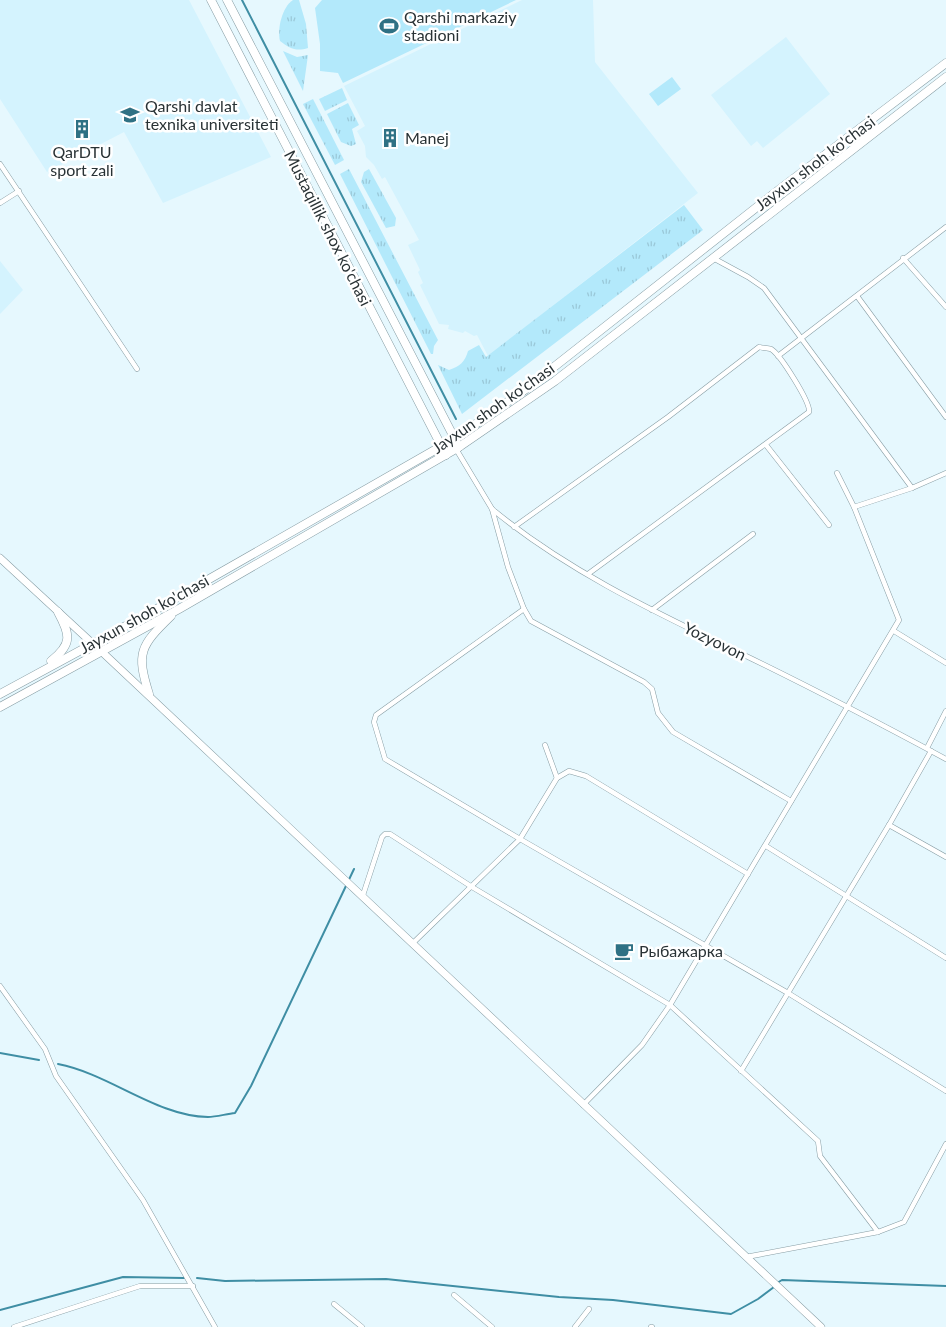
<svg xmlns="http://www.w3.org/2000/svg" width="946" height="1327" viewBox="0 0 946 1327" font-family="Lato,sans-serif">
	<style>
		.built { fill: #d4f3fe }
		.grass { fill: url(#grass-tufts) }
		.park { fill: #b3e9fb }
		.lines { fill: none; stroke-linecap: round; stroke-linejoin: round }
		.stream { stroke: #3f8ea4; stroke-width: 2 }
		.minor-casing { stroke: #879da4; stroke-width: 5.5 }
		.secondary-casing { stroke: #879da4; stroke-width: 8 }
		.primary-casing { stroke: #879da4; stroke-width: 9 }
		.trunk-casing { stroke: #879da4; stroke-width: 9 }
		.minor { stroke: #fff; stroke-width: 4.5 }
		.secondary { stroke: #fff; stroke-width: 7 }
		.primary { stroke: #fff; stroke-width: 8 }
		.trunk { stroke: #fff; stroke-width: 8 }
		.labels { text-anchor: middle; stroke-width: 5; stroke-linejoin: round; paint-order: stroke }
		.poi-label { font-size: 16px; fill: #293235; stroke: #fff; text-anchor: start }
		.street-label { font-size: 16px; fill: #293235; stroke: #fff }
	</style>
	<defs>
		<pattern id="grass-tufts" width="24" height="20" patternUnits="userSpaceOnUse" patternTransform="scale(1.25)"><rect width="24" height="20" fill="#b3e9fb"/><path d="M3 7l-1-3M5 7V3M7 7l1-3M15 17l-1-3M17 17v-4M19 17l1-3" fill="none" stroke="#9ac8d8"/></pattern>
	</defs>
	<rect width="100%" height="100%" fill="#e6f8fe"/>
	<g class="built">
		<path d="M0,0H189L271,157L163,203L124,132L47,172L0,99Z"/>
		<path d="M522,0H593L595,62L698,193L488,356L477,335L474,336L465,331L463,333L448,329L449,325L439,324L420,285L423,283L418,272L420,270L408,245L419,240L385,177L382,179L374,165L366,157L365,146L357,131L365,126L344,86Z"/>
		<path d="M786,37L830,94L763,148L757,141L751,146L711,95Z"/>
		<path d="M0,261L23,290L0,314Z"/>
	</g>
	<g class="grass">
		<path d="M293,0H299L306,24L308,48C296,52 289,48 280,41C277,29 282,7 293,0Z"/>
		<path d="M283,51L297,57L308,55L303,91Z"/>
		<path d="M342,88L347,100L325,111L319,99Z"/>
		<path d="M313,99L344,160L335,165L303,104Z"/>
		<path d="M348,103L359,125L352,129L356,144L351,146L341,142L327,114Z"/>
		<path d="M349,169L438,340L434,346L433,354H431L340,174Z"/>
		<path d="M369,169L396,218L395,226L386,228L361,182L364,172Z"/>
		<path d="M684,205L703,230L462,414L438,365L449,370C460,366 465,362 468,351L479,345L486,357Z"/>
	</g>
	<g class="park">
		<path d="M322,0H516L343,83L338,73L320,71V44L315,8Z"/>
		<path d="M672,77L681,89L658,106L649,94Z"/>
	</g>
	<g class="lines">
		<g class="stream">
			<path d="M242,0L456,419"/>
			<path d="M0,1053L39,1060"/>
			<path d="M58,1064C110,1074 156,1116 208,1117C216,1117 226,1114 235,1113L251,1086L354,869"/>
			<path d="M197,1278L225,1281L386,1279L559,1297L613,1300L731,1314L758,1299L774,1287"/>
			<path d="M777,1283L782,1280L946,1286"/>
			<path d="M0,1310L123,1277L184,1278"/>
		</g>
		<g class="minor-casing">
			<g id="minor">
				<path d="M0,164L137,369"/>
				<path d="M0,203L19,191"/>
				<path d="M713,258L748,277L764,288L912,488"/>
				<path d="M903,258L946,307"/>
				<path d="M857,296L946,417"/>
				<path d="M778,356L946,227"/>
				<path d="M766,445L829,525"/>
				<path d="M456,449L492,509L508,567L524,609L531,621L644,682L652,689L658,713L673,732L791,801"/>
				<path d="M854,507L912,488L946,473"/>
				<path d="M492,509C567,571 657,613 744,655C812,688 879,723 946,759"/>
				<path d="M514,527L668,417L759,347C762,348 767,348 771,349C780,354 811,403 809,412L588,574"/>
				<path d="M524,609L376,715L374,722L385,759L520,839L788,993L946,1091"/>
				<path d="M652,610L753,534"/>
				<path d="M894,631L946,663"/>
				<path d="M545,745L557,778"/>
				<path d="M927,748L946,711"/>
				<path d="M889,825L946,857"/>
				<path d="M766,846L946,958"/>
				<path d="M363,895L382,837L385,834H390L472,887L670,1005L818,1141L820,1156L878,1232"/>
				<path d="M413,943L520,839L557,778L569,771L586,776L748,874"/>
				<path d="M0,986L45,1049L56,1076L143,1200L215,1327"/>
				<path d="M741,1071L889,825L931,751"/>
				<path d="M583,1105L642,1045L670,1005L899,620L854,507L837,473"/>
				<path d="M746,1257L878,1232L904,1222L946,1144"/>
				<path d="M454,1295L492,1327"/>
				<path d="M334,1304L362,1327"/>
				<path d="M14,1327L140,1286H193"/>
				<path d="M575,1327L589,1309"/>
				<path d="M651,1327H652"/>
			</g>
		</g>
		<g class="secondary-casing">
			<g id="secondary">
				<path d="M0,558L92,643"/>
				<path d="M101,651L821,1327"/>
			</g>
		</g>
		<g class="primary-casing">
			<g id="primary">
				<path d="M211,0L446,455"/>
				<path d="M227,0L459,447"/>
			</g>
		</g>
		<g class="trunk-casing">
			<g id="trunk">
				<path d="M51,661C73,644 70,634 58,612"/>
				<path d="M0,694L155,610L454,439L526,389L776,192L946,63"/>
				<path d="M149,694C136,653 140,646 171,616"/>
				<path d="M0,707L179,609L459,447L555,381L946,77"/>
			</g>
		</g>
		<use href="#minor" class="minor"/>
		<use href="#secondary" class="secondary"/>
		<use href="#primary" class="primary"/>
		<use href="#trunk" class="trunk"/>
	</g>
	<defs>
		<g id="stadium-bare" transform="scale(1.5)"><path d="M0-5a6.5 5 0 1 0 0 10a6.5 5 0 1 0 0-10ZM-3.5-1.8h7v3.6h-7Z" fill="#2f7184" stroke="#fff" stroke-width="2.5" paint-order="stroke"/></g>
		<g id="university-bare" transform="scale(1.5)"><path d="M0-5L7-2L0 1L-7-2ZM-4 1L0 2.5L4 1V4Q0 6-4 4Z" fill="#2f7184" stroke="#fff" stroke-width="2.5" paint-order="stroke"/></g>
		<g id="building-bare" transform="scale(1.5)"><path d="M-4-6H4V6H1V3H-1V6H-4ZM-2.5-4.3h1.7v1.8h-1.7ZM.8-4.3h1.7v1.8H.8ZM-2.5-1h1.7V.8h-1.7ZM.8-1h1.7V.8H.8Z" fill="#2f7184" stroke="#fff" stroke-width="2.5" paint-order="stroke"/></g>
		<g id="cafe-bare" transform="scale(1.5)"><path d="M-5.5-4.5H6V0H3Q3 3.5 0 3.5H-2.5Q-5.5 3.5-5.5 0ZM3-3.2v2h1.7v-2ZM-6 4.5H4V6H-6Z" fill="#2f7184" stroke="#fff" stroke-width="2.5" paint-order="stroke"/></g>
	</defs>
	<g fill-rule="evenodd">
		<use href="#stadium-bare" x="389" y="26"/>
		<use href="#university-bare" x="130" y="115"/>
		<use href="#building-bare" x="82" y="129"/>
		<use href="#building-bare" x="390" y="138"/>
		<use href="#cafe-bare" x="624" y="951"/>
	</g>
	<g class="labels">
		<g class="poi-label">
			<text x="404" y="23">Qarshi markaziy<tspan x="404" dy="18">stadioni</tspan></text>
			<text x="145" y="112">Qarshi davlat<tspan x="145" dy="18">texnika universiteti</tspan></text>
			<text x="405" y="144">Manej</text>
			<text x="82" y="158" text-anchor="middle">QarDTU<tspan x="82" dy="18">sport zali</tspan></text>
			<text x="639" y="957">Рыбажарка</text>
		</g>
		<g class="street-label">
			<text transform="translate(815 163) rotate(-37)" y="6">Jayxun shoh ko'chasi</text>
			<text transform="translate(328 228) rotate(63)" y="6">Mustaqillik shox ko'chasi</text>
			<text transform="translate(493 408) rotate(-35)" y="6">Jayxun shoh ko'chasi</text>
			<text transform="translate(144 614) rotate(-29)" y="6">Jayxun shoh ko'chasi</text>
			<text transform="translate(715 641) rotate(26)" y="6">Yozyovon</text>
		</g>
	</g>
</svg>
